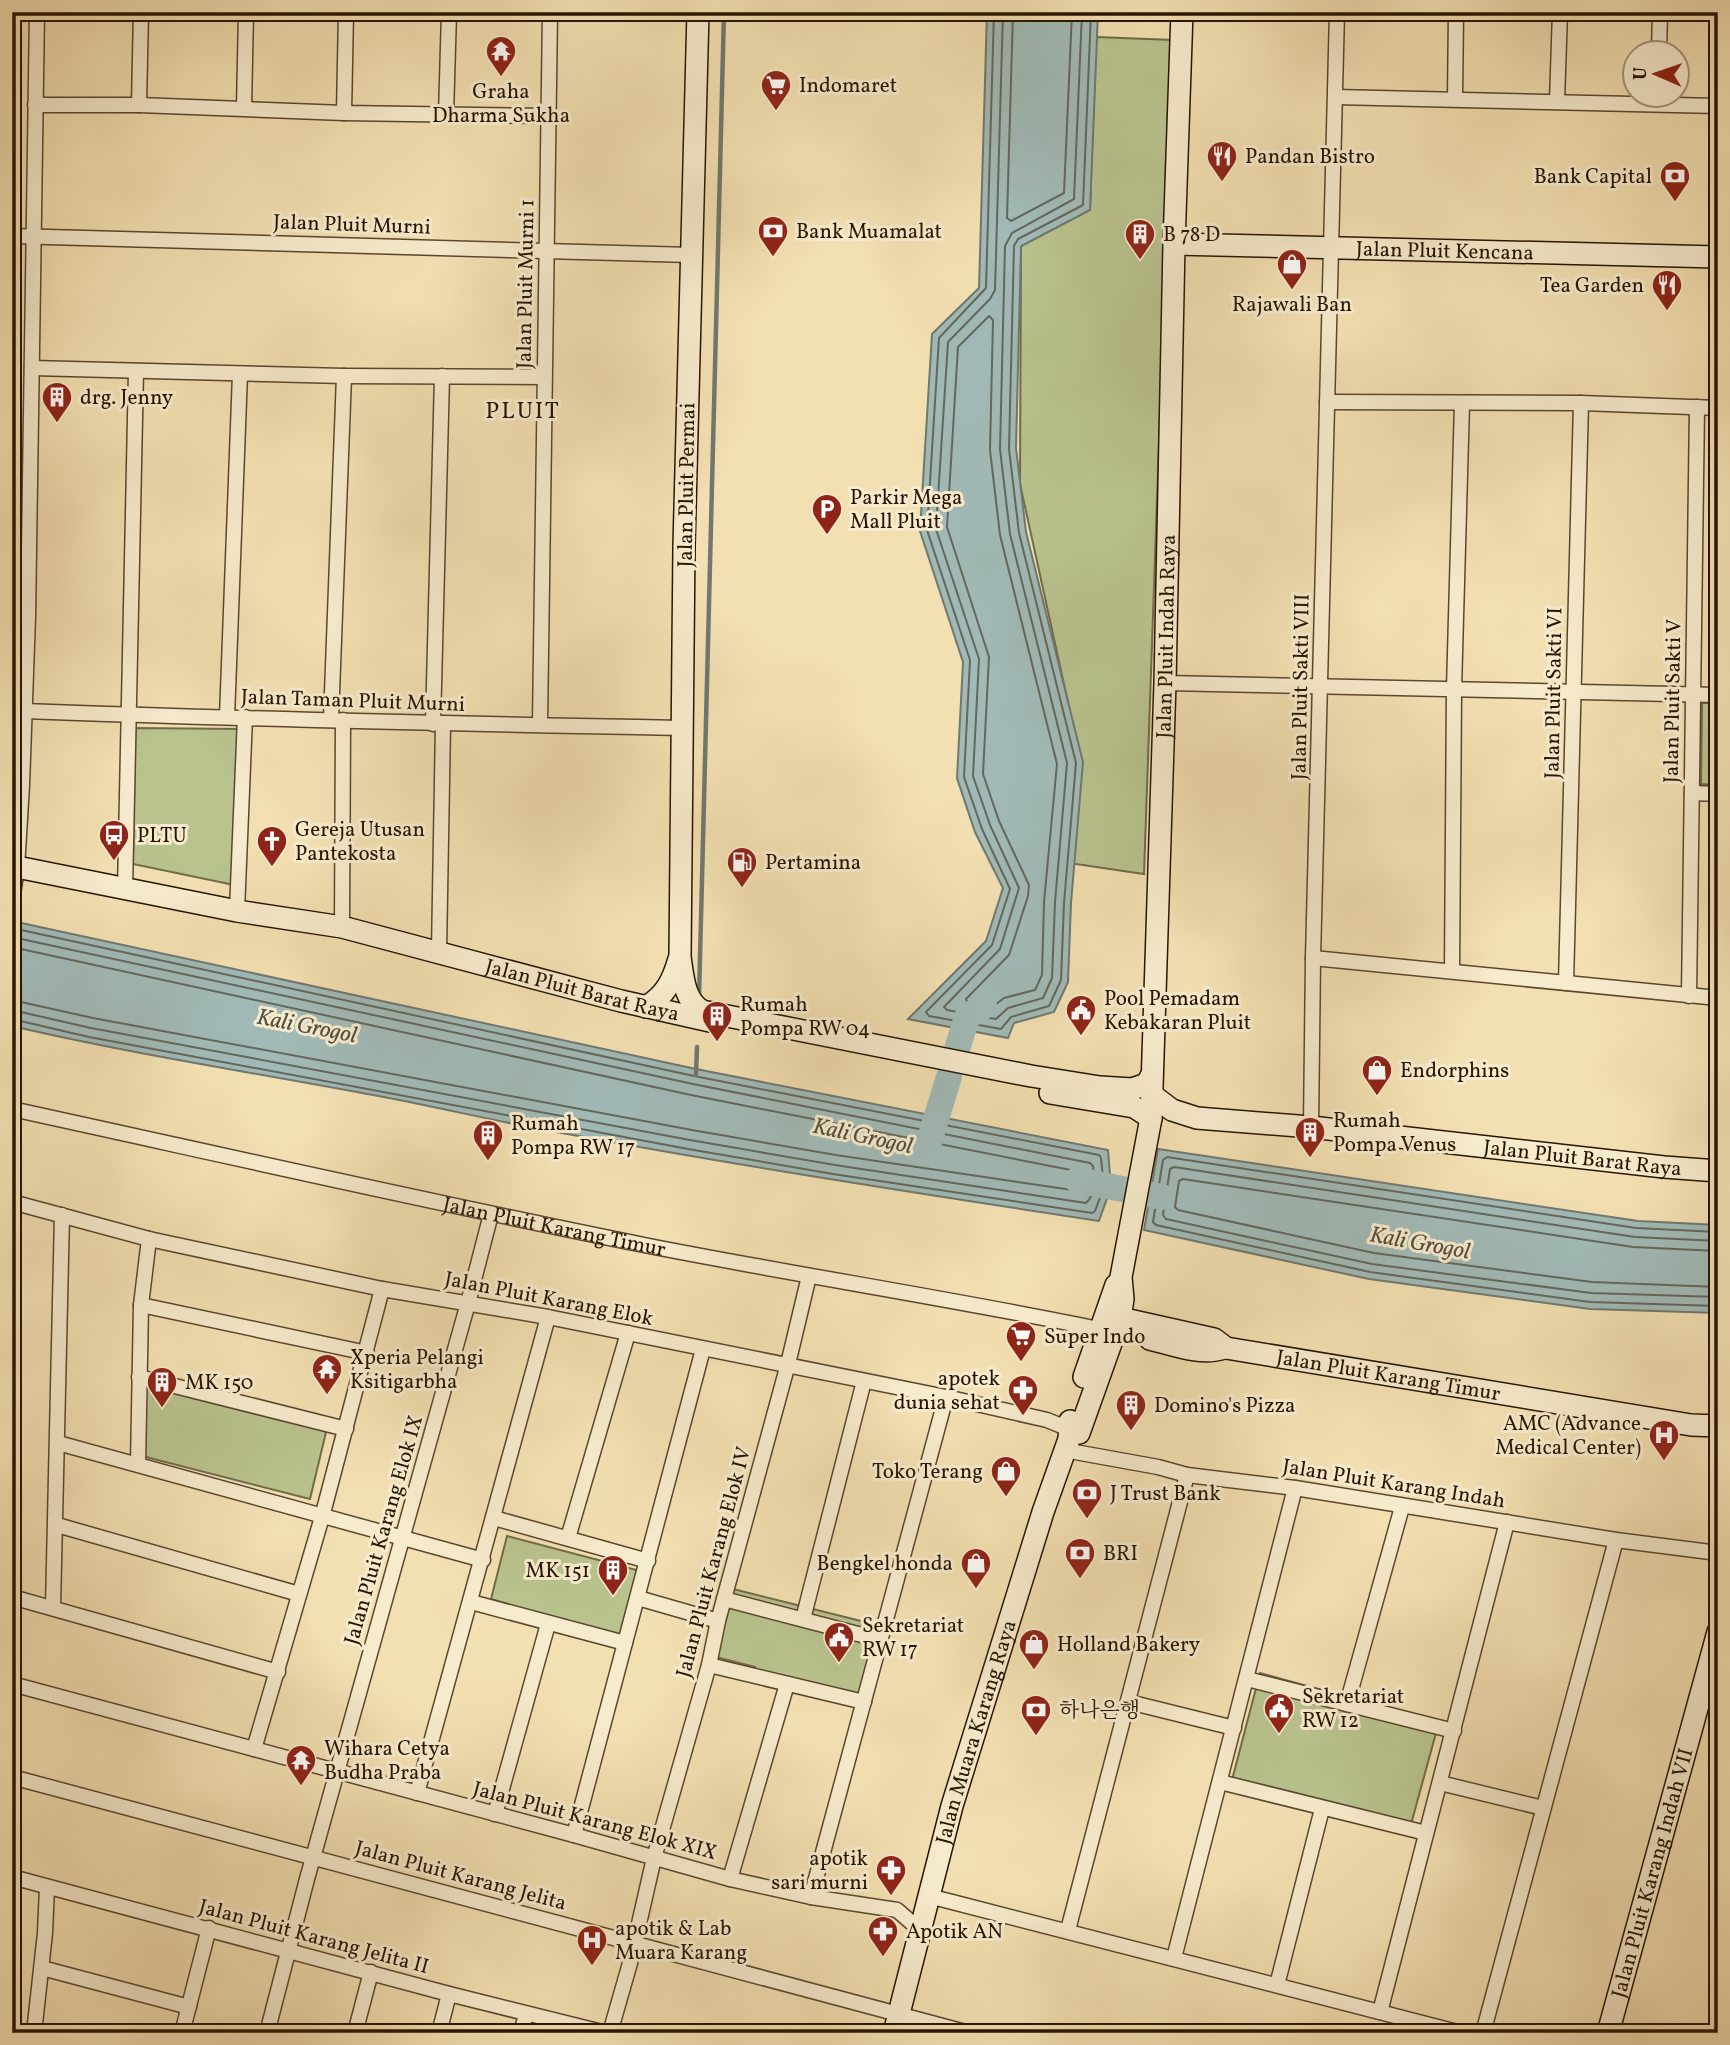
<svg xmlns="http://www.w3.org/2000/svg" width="1730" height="2045" viewBox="0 0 1730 2045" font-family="Vollkorn,'Noto Serif KR',serif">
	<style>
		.green { fill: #b9c38e; stroke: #706c48; stroke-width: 2 }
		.water { fill: #a1bab7; stroke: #70786f; stroke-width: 2 }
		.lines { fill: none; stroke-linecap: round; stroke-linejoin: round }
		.shore { stroke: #64675c; stroke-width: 2 }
		.stream { stroke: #70786f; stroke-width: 4.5 }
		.river { stroke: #a1bab7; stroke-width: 26 }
		.street-casing { stroke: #5a472e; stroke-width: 17 }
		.secondary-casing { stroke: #271402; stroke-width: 24 }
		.street { stroke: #f7ebcd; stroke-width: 14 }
		.secondary { stroke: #f7ebcd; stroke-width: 21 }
		.labels { text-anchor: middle; stroke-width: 6; stroke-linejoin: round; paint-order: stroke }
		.poi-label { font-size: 21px; fill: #271402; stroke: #f7ebcd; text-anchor: start }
		.street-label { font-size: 21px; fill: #271402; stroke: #f7ebcd }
		.water-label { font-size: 23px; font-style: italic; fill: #524e41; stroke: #f7ebcd }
		.quarter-label { font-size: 24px; letter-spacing: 2px; fill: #271402; stroke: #f7ebcd }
	</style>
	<rect width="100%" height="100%" fill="#f3e0b2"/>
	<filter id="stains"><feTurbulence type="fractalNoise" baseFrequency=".00286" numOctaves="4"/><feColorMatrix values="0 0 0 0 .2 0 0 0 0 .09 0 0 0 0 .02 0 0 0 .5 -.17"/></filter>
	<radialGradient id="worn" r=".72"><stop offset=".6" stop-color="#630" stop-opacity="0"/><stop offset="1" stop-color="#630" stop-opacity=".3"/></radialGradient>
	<g class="green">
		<path d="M1096,37L1173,40L1144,874L1062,862L1071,716L1020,484L1021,246L1090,210Z"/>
		<path d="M1702,703H1718V785L1701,784Z"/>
		<path d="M135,728L243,729L239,886L133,864Z"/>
		<path d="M143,1383L327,1428L310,1499L142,1456Z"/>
		<path d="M507,1536L640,1571L623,1640L491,1599Z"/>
		<path d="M733,1589L877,1625L859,1695L754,1670L755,1667L716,1657Z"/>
		<path d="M1260,1673L1439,1722L1410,1828L1232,1780Z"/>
	</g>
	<g class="water">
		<path d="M987,12H1098L1090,210L1021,246L1016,448L1026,532L1083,762L1071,903L1068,982L1054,1012L1014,1023L1008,1038L908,1019L986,941L1003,888L975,832L957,778L963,662L920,531L932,334L979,288Z"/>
		<path d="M12,921L696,1069L1108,1150L1111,1187L1099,1221C916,1193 734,1165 551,1131C500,1122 450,1110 399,1100C270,1075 140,1056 12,1026Z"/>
		<path d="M1158,1149L1638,1221L1718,1225V1313L1590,1309L1369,1279L1144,1230Z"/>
	</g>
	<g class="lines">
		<g class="shore">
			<path d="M994,12L986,288L939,338L927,530L970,660L964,777L982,829L1010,889L992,945L926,1012L929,1016L1001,1029L1011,1017L1049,1006L1061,980L1064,903L1076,763L1019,533L1009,449L1014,246L1018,239L1083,205L1091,12"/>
			<path d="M1003,12L995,290L990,299L948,342L936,529L979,659L973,776L990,825L1019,888L1000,949L944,1007L947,1010L996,1019L1008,1008L1043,998L1052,978L1055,902L1067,763L1010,534L1000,449L1005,246L1012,233L1074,199L1082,12"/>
			<path d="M1013,12L1007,218L1011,221L1064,193L1072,12"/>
			<path d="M989,316L993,320L990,450L1000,535L1057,764L1044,902L1042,975L1035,990L1004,998L991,1008L968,1004L966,999L1009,955L1028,896L1029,885L999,821L983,774L989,657L947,527L958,347Z"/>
			<path d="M12,928L694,1076L1099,1155L1101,1158L1104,1187L1095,1211L1092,1213L833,1174L688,1149L89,1037L12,1019"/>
			<path d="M12,937L693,1084L1090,1163L1093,1166C1094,1179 1096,1194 1086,1203L835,1165L690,1140L91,1028L12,1010"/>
			<path d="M12,947L691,1095L1081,1172L1083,1174L1082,1190L1079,1191L836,1155L692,1130L93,1018L12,1000"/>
			<path d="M1718,1232L1636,1228L1167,1157L1163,1160L1153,1222L1156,1225L1370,1272L1590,1302L1718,1306"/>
			<path d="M1718,1241L1635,1237L1174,1167L1170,1169L1163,1215L1166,1219L1372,1264L1591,1293L1718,1297"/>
			<path d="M1718,1251L1633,1247L1183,1179L1179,1181L1175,1207L1178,1210L1374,1253L1592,1282L1718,1287"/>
		</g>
		<g class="stream">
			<path d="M699,998L724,12"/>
			<path d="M696,1075L697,1047"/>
		</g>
		<g class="river">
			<path d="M955,1056L967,1017L984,1006"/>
			<path d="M927,1148L949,1077"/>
			<path d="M1077,1180L1162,1197"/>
		</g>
		<g class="street-casing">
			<g id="street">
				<path d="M1659,52L1660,12"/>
				<path d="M1336,97L1718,106"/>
				<path d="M1455,99L1456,12"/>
				<path d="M1557,101L1560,12"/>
				<path d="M35,105H139L344,113L548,116"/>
				<path d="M139,105L141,12"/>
				<path d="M244,108L246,12"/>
				<path d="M344,113L346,12"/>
				<path d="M446,115L449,12"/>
				<path d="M12,236L691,255"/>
				<path d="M32,368L344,376L544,377"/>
				<path d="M1327,402L1581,403L1718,408"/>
				<path d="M1165,683L1718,695"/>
				<path d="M24,711C243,719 462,724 681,728"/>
				<path d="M227,717L240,374"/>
				<path d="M331,719L344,376"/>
				<path d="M433,724L442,376"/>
				<path d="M540,724L550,12"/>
				<path d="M1692,793L1718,794"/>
				<path d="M125,890L136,371"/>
				<path d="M12,901L17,868L22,785L28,617L37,12"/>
				<path d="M237,911L245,717"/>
				<path d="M342,927L343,720"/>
				<path d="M439,952L443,724"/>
				<path d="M1313,958L1718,998"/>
				<path d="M1452,971L1454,689L1462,403"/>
				<path d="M1566,983L1581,403"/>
				<path d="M1689,996L1697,407"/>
				<path id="s1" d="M12,1109C223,1155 433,1203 644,1245C796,1275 948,1298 1099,1329"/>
				<path d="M1311,1127L1313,958L1337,12"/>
				<path d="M12,1202L149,1239L382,1289L548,1317L946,1397L1047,1420L1074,1431"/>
				<path d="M141,1305L367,1353"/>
				<path d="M139,1377L346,1429"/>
				<path d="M58,1443L483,1560"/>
				<path d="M1064,1450L1158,1467L1187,1475L1295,1488L1616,1540L1718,1553"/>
				<path d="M138,1464L141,1305L149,1239"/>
				<path d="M494,1518L648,1561"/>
				<path d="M57,1525L299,1594"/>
				<path d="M568,1538L628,1333"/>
				<path d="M12,1597L278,1672"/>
				<path d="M638,1598L718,1621"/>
				<path d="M724,1599L881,1640"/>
				<path d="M471,1602L625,1643"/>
				<path d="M53,1607L62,1215"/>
				<path d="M803,1619L864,1381"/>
				<path d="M709,1665L864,1702"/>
				<path d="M1247,1679L1454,1731"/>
				<path d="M12,1684L574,1835L730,1879L811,1897L897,1910L920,1930"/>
				<path d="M1129,1702L1234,1728"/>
				<path d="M1347,1704L1402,1507"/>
				<path d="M254,1749L322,1517L382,1289"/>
				<path d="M12,1777L969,2033"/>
				<path d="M1220,1782L1426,1833"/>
				<path d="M1440,1783L1543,1808"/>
				<path d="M417,1793L548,1317"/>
				<path d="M495,1814L548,1624"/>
				<path d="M574,1835L703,1349"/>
				<path d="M12,1877L449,1994L606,2033"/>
				<path d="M730,1879L787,1684"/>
				<path d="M929,1896L1461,2033"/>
				<path d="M811,1897L946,1397"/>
				<path d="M1068,1930L1187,1475"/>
				<path d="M1174,1958L1295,1488"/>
				<path d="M42,1968L189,2007"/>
				<path d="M1277,1985L1322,1809"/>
				<path d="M1380,2012L1507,1522"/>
				<path d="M34,2033L45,1933L47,1887"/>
				<path d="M182,2033L209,1928"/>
				<path d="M267,2033L307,1879L468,1303L491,1214"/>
				<path d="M355,2033L371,1972"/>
				<path d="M439,2033L449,1994"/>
				<path d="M521,2033L526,2014"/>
				<path d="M610,2033L630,1963L654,1858L709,1665L718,1621L788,1364L809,1276"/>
				<path d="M1483,2033L1616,1540"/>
			</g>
		</g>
		<g class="secondary-casing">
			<g id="secondary">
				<path d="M698,12L684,546L680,957C683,976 684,1001 702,1011L1031,1076L1100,1087L1132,1089L1147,1084L1151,1076"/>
				<path id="s2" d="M1174,244L1718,257"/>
				<path id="s3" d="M12,866L237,911L342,927L621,1001L710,1021"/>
				<path d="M646,1007C666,995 673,980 679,959"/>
				<path d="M1050,1093L1134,1107L1151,1118"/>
				<path id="s4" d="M1152,1095L1172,1110L1197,1118L1311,1127L1664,1167L1718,1171"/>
				<path id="s5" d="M1120,1318L1214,1339L1226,1348L1691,1425L1718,1426"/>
				<path d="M1150,1339C1174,1345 1201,1356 1224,1348"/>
				<path d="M1084,1377L1116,1285"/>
				<path id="s6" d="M1070,1434L1079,1433L1120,1318L1123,1299L1121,1277L1151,1118L1165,683L1174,244L1182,12"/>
				<path id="s7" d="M894,2033L952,1806L1043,1512L1069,1439L1070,1421"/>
				<path id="s8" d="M1608,2033L1718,1632"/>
			</g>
		</g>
		<use href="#street" class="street"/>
		<use href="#secondary" class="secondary"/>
	</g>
	<defs>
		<g id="temple-pin" transform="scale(1.575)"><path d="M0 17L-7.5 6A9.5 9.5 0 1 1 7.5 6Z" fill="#8f2418" stroke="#f7ebcd"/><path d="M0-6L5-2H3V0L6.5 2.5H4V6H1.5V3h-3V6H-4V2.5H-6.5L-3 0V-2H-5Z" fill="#fff"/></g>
		<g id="supermarket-pin" transform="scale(1.575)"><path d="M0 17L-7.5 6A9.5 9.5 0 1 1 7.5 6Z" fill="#8f2418" stroke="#f7ebcd"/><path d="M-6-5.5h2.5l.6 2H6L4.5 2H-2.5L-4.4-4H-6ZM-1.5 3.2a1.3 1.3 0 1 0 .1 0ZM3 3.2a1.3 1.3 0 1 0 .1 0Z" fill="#fff"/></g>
		<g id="restaurant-pin" transform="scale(1.575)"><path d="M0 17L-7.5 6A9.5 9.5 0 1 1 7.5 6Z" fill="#8f2418" stroke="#f7ebcd"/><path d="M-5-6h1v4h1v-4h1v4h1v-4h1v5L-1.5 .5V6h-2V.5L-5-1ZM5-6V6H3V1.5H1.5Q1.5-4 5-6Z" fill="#fff"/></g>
		<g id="bank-pin" transform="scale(1.575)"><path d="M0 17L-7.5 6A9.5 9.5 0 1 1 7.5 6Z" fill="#8f2418" stroke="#f7ebcd"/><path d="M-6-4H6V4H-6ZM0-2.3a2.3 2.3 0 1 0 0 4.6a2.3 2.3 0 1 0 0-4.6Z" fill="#fff"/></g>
		<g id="building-pin" transform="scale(1.575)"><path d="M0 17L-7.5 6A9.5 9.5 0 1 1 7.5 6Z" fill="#8f2418" stroke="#f7ebcd"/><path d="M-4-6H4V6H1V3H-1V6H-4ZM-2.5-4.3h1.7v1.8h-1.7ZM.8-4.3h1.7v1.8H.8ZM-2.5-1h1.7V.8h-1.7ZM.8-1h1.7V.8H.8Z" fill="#fff"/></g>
		<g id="shop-pin" transform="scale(1.575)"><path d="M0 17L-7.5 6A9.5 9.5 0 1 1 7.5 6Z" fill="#8f2418" stroke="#f7ebcd"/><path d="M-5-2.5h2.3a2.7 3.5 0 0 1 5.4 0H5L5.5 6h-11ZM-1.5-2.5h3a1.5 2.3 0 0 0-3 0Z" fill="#fff"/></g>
		<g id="parking-pin" transform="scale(1.575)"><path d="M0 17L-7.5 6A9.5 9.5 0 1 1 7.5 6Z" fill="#8f2418" stroke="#f7ebcd"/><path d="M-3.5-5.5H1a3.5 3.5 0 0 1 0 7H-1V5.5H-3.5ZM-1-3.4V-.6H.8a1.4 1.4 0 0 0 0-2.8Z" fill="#fff"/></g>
		<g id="bus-pin" transform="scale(1.575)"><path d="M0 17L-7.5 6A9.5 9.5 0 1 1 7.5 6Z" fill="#8f2418" stroke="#f7ebcd"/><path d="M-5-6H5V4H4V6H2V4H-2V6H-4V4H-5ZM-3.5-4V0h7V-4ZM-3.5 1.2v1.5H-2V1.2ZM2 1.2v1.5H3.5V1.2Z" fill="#fff"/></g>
		<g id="church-pin" transform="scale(1.575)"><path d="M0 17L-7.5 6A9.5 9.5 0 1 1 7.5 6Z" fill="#8f2418" stroke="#f7ebcd"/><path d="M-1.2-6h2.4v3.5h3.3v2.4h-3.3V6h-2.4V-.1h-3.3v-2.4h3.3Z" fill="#fff"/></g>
		<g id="fuel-pin" transform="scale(1.575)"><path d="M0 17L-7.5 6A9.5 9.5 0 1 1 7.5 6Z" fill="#8f2418" stroke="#f7ebcd"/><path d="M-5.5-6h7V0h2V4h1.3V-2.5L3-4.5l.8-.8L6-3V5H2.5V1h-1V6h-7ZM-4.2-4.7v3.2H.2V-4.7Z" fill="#fff"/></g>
		<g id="civic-pin" transform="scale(1.575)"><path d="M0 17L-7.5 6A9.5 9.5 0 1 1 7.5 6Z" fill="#8f2418" stroke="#f7ebcd"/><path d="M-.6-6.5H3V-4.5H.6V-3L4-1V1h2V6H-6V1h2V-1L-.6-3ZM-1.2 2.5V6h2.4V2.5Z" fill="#fff"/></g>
		<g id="pharmacy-pin" transform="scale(1.575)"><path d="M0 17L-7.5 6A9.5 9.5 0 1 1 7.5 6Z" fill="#8f2418" stroke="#f7ebcd"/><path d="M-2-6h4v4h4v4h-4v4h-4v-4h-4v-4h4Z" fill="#fff"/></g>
		<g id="hospital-pin" transform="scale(1.575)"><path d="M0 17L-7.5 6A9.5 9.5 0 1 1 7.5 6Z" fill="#8f2418" stroke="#f7ebcd"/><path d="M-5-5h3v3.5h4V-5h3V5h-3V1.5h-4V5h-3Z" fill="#fff"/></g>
	</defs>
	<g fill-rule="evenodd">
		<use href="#temple-pin" x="501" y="51"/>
		<use href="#supermarket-pin" x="776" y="85"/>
		<use href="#restaurant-pin" x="1222" y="156"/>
		<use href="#bank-pin" x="1675" y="176"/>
		<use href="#bank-pin" x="773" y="231"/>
		<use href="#building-pin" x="1140" y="234"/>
		<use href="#shop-pin" x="1292" y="264"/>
		<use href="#restaurant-pin" x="1667" y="285"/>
		<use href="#building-pin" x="57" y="397"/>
		<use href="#parking-pin" x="827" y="509"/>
		<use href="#bus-pin" x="114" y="835"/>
		<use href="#church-pin" x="272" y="841"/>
		<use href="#fuel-pin" x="742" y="862"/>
		<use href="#civic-pin" x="1081" y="1010"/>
		<use href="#building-pin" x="717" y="1016"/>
		<use href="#shop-pin" x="1377" y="1070"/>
		<use href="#building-pin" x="1310" y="1132"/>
		<use href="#building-pin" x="488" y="1135"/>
		<use href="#supermarket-pin" x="1021" y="1336"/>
		<use href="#temple-pin" x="327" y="1369"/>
		<use href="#building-pin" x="162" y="1382"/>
		<use href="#pharmacy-pin" x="1023" y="1390"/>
		<use href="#building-pin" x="1131" y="1405"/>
		<use href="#hospital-pin" x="1664" y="1435"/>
		<use href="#shop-pin" x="1006" y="1471"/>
		<use href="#bank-pin" x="1087" y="1493"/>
		<use href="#bank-pin" x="1080" y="1553"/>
		<use href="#shop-pin" x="976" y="1563"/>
		<use href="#building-pin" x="613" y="1570"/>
		<use href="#civic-pin" x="839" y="1637"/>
		<use href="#shop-pin" x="1034" y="1644"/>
		<use href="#civic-pin" x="1279" y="1708"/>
		<use href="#bank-pin" x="1036" y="1710"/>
		<use href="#temple-pin" x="301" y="1760"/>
		<use href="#pharmacy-pin" x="891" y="1870"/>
		<use href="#pharmacy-pin" x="883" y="1931"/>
		<use href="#hospital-pin" x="592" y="1940"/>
	</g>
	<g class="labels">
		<g class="poi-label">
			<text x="799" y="92">Indomaret</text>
			<text x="501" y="98" text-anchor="middle">Graha<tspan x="501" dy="24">Dharma Sukha</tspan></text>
			<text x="1245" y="163">Pandan Bistro</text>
			<text x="1652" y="183" text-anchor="end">Bank Capital</text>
			<text x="796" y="238">Bank Muamalat</text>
			<text x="1163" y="241">B 78 D</text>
			<text x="1644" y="292" text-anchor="end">Tea Garden</text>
			<text x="1292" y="311" text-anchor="middle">Rajawali Ban</text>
			<text x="80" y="404">drg. Jenny</text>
			<text x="850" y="504">Parkir Mega<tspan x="850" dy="24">Mall Pluit</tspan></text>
			<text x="295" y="836">Gereja Utusan<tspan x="295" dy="24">Pantekosta</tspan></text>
			<text x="137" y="842">PLTU</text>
			<text x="765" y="869">Pertamina</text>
			<text x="1104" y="1005">Pool Pemadam<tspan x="1104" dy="24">Kebakaran Pluit</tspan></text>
			<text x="740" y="1011">Rumah<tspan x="740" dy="24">Pompa RW 04</tspan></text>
			<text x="1400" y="1077">Endorphins</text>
			<text x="1333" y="1127">Rumah<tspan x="1333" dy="24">Pompa Venus</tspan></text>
			<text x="511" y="1130">Rumah<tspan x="511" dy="24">Pompa RW 17</tspan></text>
			<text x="1044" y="1343">Super Indo</text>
			<text x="350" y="1364">Xperia Pelangi<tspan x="350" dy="24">Ksitigarbha</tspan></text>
			<text x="1000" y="1385" text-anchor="end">apotek<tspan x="1000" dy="24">dunia sehat</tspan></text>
			<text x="185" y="1389">MK 150</text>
			<text x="1154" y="1412">Domino's Pizza</text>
			<text x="1641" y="1430" text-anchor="end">AMC (Advance<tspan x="1641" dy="24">Medical Center)</tspan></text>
			<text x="983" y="1478" text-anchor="end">Toko Terang</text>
			<text x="1110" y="1500">J Trust Bank</text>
			<text x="1103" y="1560">BRI</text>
			<text x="953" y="1570" text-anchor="end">Bengkel honda</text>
			<text x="590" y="1577" text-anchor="end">MK 151</text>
			<text x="862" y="1632">Sekretariat<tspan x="862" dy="24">RW 17</tspan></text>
			<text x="1057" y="1651">Holland Bakery</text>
			<text x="1302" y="1703">Sekretariat<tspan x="1302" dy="24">RW 12</tspan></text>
			<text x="1059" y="1717">하나은행</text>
			<text x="324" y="1755">Wihara Cetya<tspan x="324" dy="24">Budha Praba</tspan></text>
			<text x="868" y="1865" text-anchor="end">apotik<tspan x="868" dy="24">sari murni</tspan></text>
			<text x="615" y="1935">apotik &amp; Lab<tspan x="615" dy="24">Muara Karang</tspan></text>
			<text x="906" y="1938">Apotik AN</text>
		</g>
		<g class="street-label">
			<text transform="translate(352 224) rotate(2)" y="7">Jalan Pluit Murni</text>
			<text dy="7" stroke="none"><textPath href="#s2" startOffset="271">Jalan Pluit Kencana</textPath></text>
			<text transform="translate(525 284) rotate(-89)" y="7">Jalan Pluit Murni 1</text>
			<text transform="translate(686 485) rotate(-89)" y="7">Jalan Pluit Permai</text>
			<text dy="7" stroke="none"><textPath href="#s6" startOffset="816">Jalan Pluit Indah Raya</textPath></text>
			<text transform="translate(1300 687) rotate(-89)" y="7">Jalan Pluit Sakti VIII</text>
			<text transform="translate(1553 693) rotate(-89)" y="7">Jalan Pluit Sakti VI</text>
			<text transform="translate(353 700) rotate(2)" y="7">Jalan Taman Pluit Murni</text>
			<text transform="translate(1672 701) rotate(-89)" y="7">Jalan Pluit Sakti V</text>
			<text dy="7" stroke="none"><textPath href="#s3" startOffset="584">Jalan Pluit Barat Raya</textPath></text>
			<text dy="7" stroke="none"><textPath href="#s4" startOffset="439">Jalan Pluit Barat Raya</textPath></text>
			<text dy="7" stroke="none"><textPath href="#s1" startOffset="555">Jalan Pluit Karang Timur</textPath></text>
			<text transform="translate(549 1298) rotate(11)" y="7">Jalan Pluit Karang Elok</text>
			<text dy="7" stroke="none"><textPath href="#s5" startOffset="276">Jalan Pluit Karang Timur</textPath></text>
			<text transform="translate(1394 1483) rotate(9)" y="7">Jalan Pluit Karang Indah</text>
			<text transform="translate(383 1530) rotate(-74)" y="7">Jalan Pluit Karang Elok IX</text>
			<text transform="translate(713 1562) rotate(-75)" y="7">Jalan Pluit Karang Elok IV</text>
			<text dy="7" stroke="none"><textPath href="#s7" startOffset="312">Jalan Muara Karang Raya</textPath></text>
			<text transform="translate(595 1820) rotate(15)" y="7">Jalan Pluit Karang Elok XIX</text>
			<text dy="7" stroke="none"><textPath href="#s8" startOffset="166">Jalan Pluit Karang Indah VII</textPath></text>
			<text transform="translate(461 1875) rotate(15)" y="7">Jalan Pluit Karang Jelita</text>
			<text transform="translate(314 1936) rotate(15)" y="7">Jalan Pluit Karang Jelita II</text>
		</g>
		<g class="water-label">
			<text transform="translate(307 1025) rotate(11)" y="8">Kali Grogol</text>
			<text transform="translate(863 1135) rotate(12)" y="8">Kali Grogol</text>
			<text transform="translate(1420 1242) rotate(10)" y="8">Kali Grogol</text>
		</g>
		<g class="quarter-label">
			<text x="523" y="418">PLUIT</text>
		</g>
	</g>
	<rect width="1730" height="2045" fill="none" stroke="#f3e0b2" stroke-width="42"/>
	<rect x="14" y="14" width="1702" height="2017" fill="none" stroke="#271402" stroke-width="3.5"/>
	<rect x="21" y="21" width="1688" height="2003" fill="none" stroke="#271402" stroke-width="2"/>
	<g transform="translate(1656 74) rotate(272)"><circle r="33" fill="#f7ebcd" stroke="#a4957c" stroke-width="2"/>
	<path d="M0-5L12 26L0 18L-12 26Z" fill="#8f2418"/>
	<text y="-10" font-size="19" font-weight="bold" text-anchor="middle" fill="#271402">U</text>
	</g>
	<rect width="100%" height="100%" filter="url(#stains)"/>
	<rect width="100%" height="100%" fill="url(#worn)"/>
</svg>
